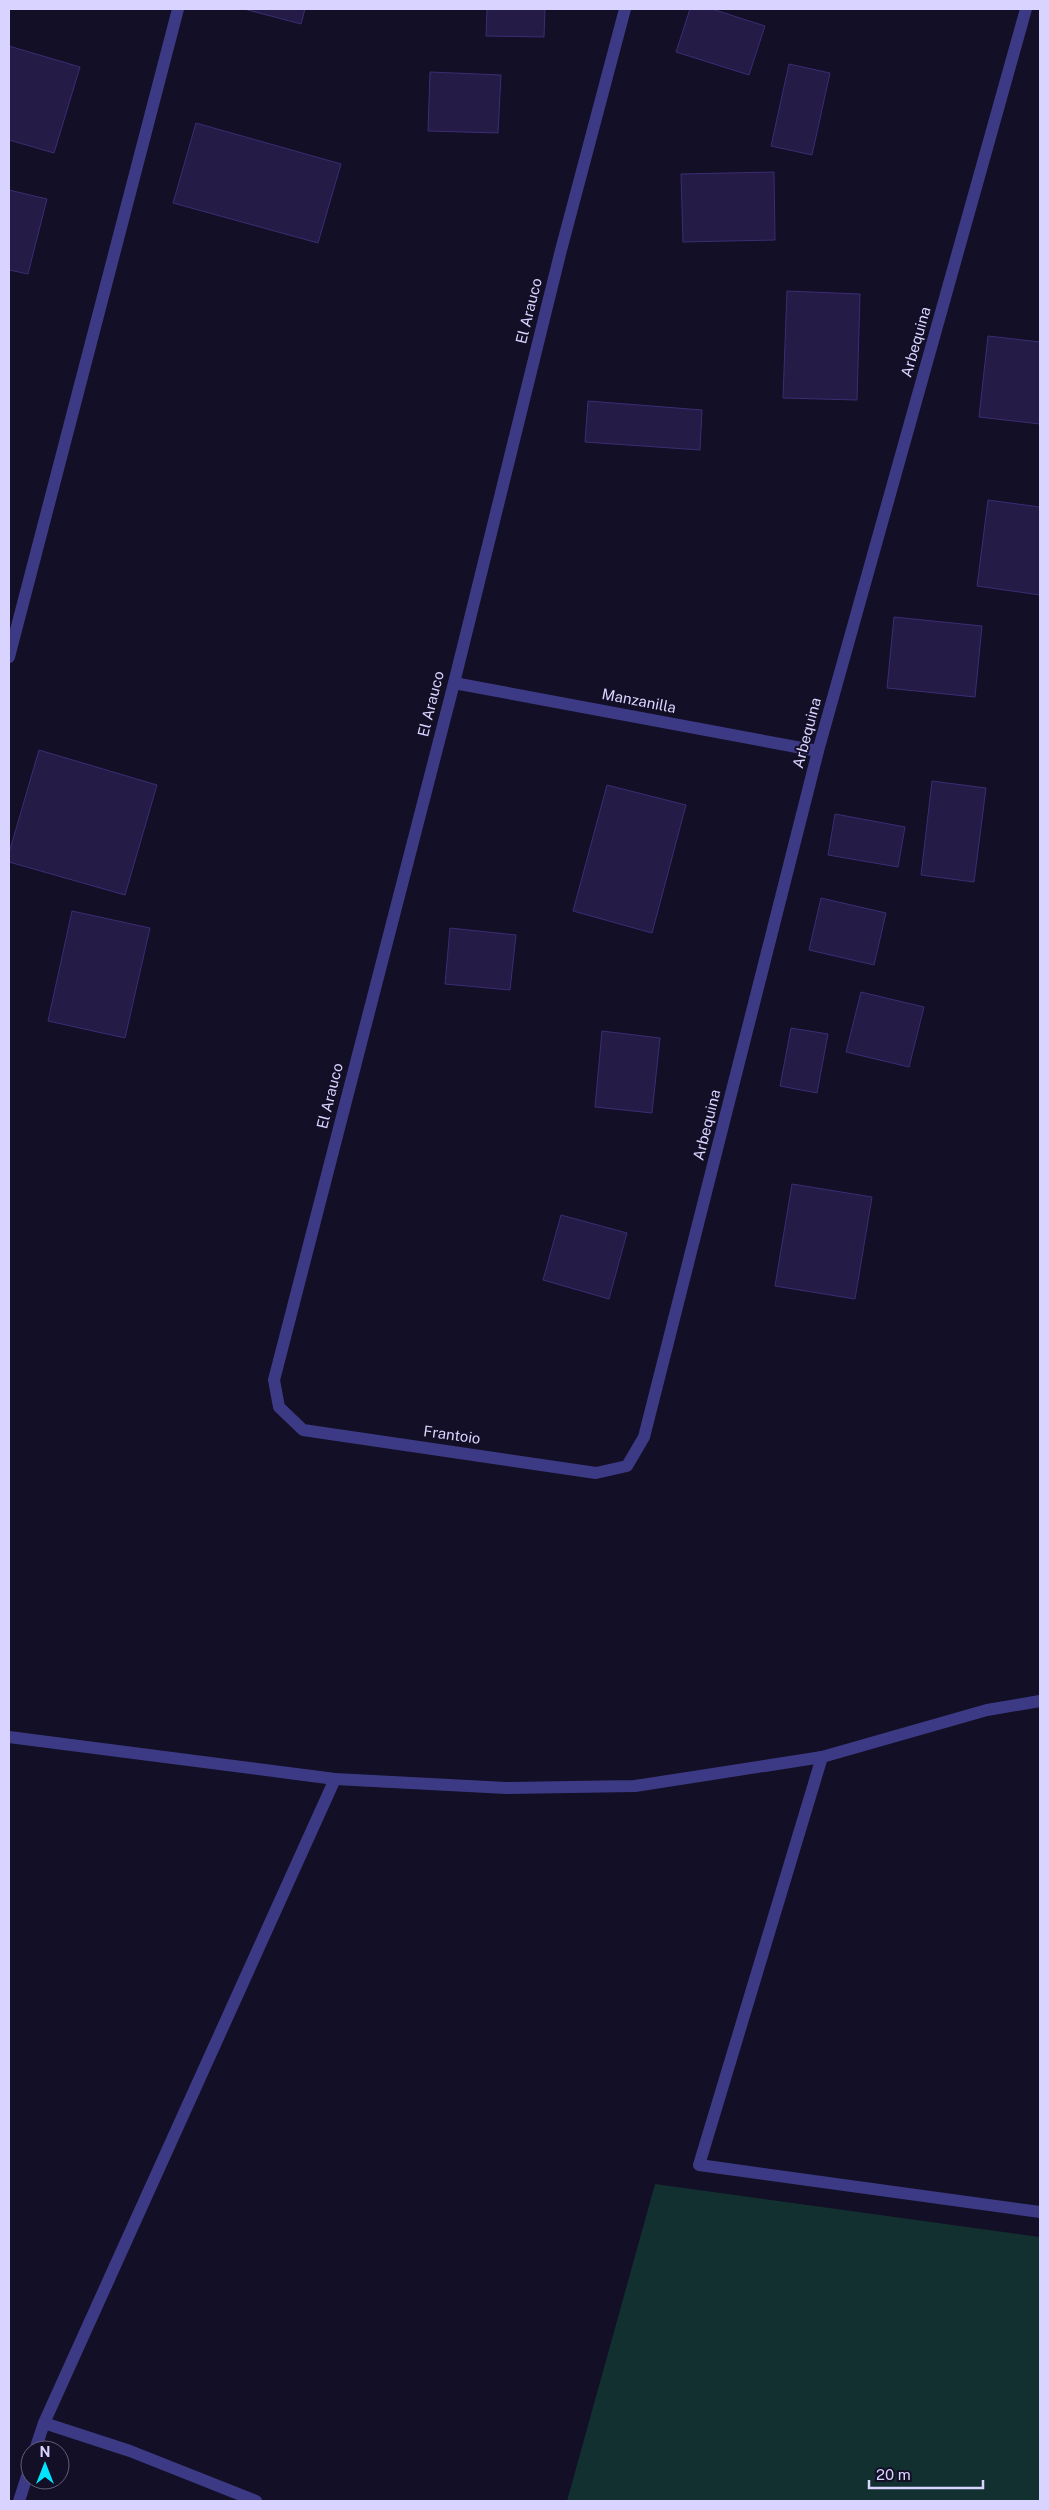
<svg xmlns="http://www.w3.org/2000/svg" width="1049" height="2510" viewBox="0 0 1049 2510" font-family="'Public Sans',sans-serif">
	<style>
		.green { fill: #12302f }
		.building { fill: #241b47; stroke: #3b2d73 }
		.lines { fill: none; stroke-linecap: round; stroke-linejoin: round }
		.minor { stroke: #3d3a85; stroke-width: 12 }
		.labels { text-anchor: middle; stroke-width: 4; stroke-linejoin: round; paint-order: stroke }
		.street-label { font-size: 15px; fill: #d9d4ff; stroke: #130f26 }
	</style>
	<rect width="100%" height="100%" fill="#130f26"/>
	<path class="green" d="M655,2184L1040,2237V2501H567Z"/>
	<g class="building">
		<path d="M244,9H305L301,24Z"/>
		<path d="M487,9H545L544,37L486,36Z"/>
		<path d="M690,9H712L765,26L749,75L676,52Z"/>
		<path d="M9,46L80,67L54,153L9,140Z"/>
		<path d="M789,64L830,73L812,155L771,146Z"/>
		<path d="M430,72L501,75L498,133L428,131Z"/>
		<path d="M196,123L341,164L318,243L173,203Z"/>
		<path d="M774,172L775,240L683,242L681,174Z"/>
		<path d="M9,190L47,199L28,274L9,270Z"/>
		<path d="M787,291L860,294L857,400L783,398Z"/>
		<path d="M988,336L1040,342V424L979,417Z"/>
		<path d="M588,401L702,410L700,450L585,442Z"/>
		<path d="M988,500L1040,507V595L977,586Z"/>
		<path d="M894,617L982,626L975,697L887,688Z"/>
		<path d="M39,750L157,785L125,895L9,862V853Z"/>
		<path d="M932,781L986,788L974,882L921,875Z"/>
		<path d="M607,785L686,805L652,933L573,911Z"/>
		<path d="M835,814L905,827L898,867L828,855Z"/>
		<path d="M821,898L886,913L874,965L809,950Z"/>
		<path d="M72,911L150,928L125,1038L48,1021Z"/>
		<path d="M450,928L516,935L510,990L445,984Z"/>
		<path d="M861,992L924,1007L909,1067L846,1052Z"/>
		<path d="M791,1028L828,1034L817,1093L780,1086Z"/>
		<path d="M602,1031L660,1038L652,1113L595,1107Z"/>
		<path d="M792,1184L872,1197L855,1299L775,1286Z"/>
		<path d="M561,1215L627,1233L609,1299L543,1280Z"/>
	</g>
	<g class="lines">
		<g class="minor">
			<path d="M625,9L561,250L454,683L274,1380L279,1407L303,1430L596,1473L627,1466L644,1437L818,751L1026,9"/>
			<path d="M9,657L178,9"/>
			<path d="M454,683L818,751"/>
			<path d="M9,1737L335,1779L506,1788L635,1786L822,1757L987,1710L1040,1701"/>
			<path d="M822,1757L699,2165L1040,2212"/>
			<path d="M44,2423L130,2451L256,2501"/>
			<path d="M35,2450L44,2423L335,1779"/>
			<path d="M19,2501L30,2467"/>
		</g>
	</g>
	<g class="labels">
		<g class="street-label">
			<text transform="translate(529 311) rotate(-76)" y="5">El Arauco</text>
			<text transform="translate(916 342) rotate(-74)" y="5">Arbequina</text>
			<text transform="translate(639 701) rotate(11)" y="5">Manzanilla</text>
			<text transform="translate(431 704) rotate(-76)" y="5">El Arauco</text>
			<text transform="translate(807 733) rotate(-75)" y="5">Arbequina</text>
			<text transform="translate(330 1096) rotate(-76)" y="5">El Arauco</text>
			<text transform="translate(707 1125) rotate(-76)" y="5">Arbequina</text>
			<text transform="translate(452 1435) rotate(8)" y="5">Frantoio</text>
		</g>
	</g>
	<rect width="1049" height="2510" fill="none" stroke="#d9d4ff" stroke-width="20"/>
	<g transform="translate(45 2465)"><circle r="24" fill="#130f26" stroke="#625e7d"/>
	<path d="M0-4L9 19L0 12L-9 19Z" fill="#00e5ff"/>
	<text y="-8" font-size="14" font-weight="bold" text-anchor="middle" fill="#d9d4ff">N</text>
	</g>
	<path d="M869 2480v8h114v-8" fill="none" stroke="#d9d4ff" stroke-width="2.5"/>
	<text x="876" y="2480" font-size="15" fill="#d9d4ff" stroke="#130f26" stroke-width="4" paint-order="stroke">20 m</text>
</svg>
